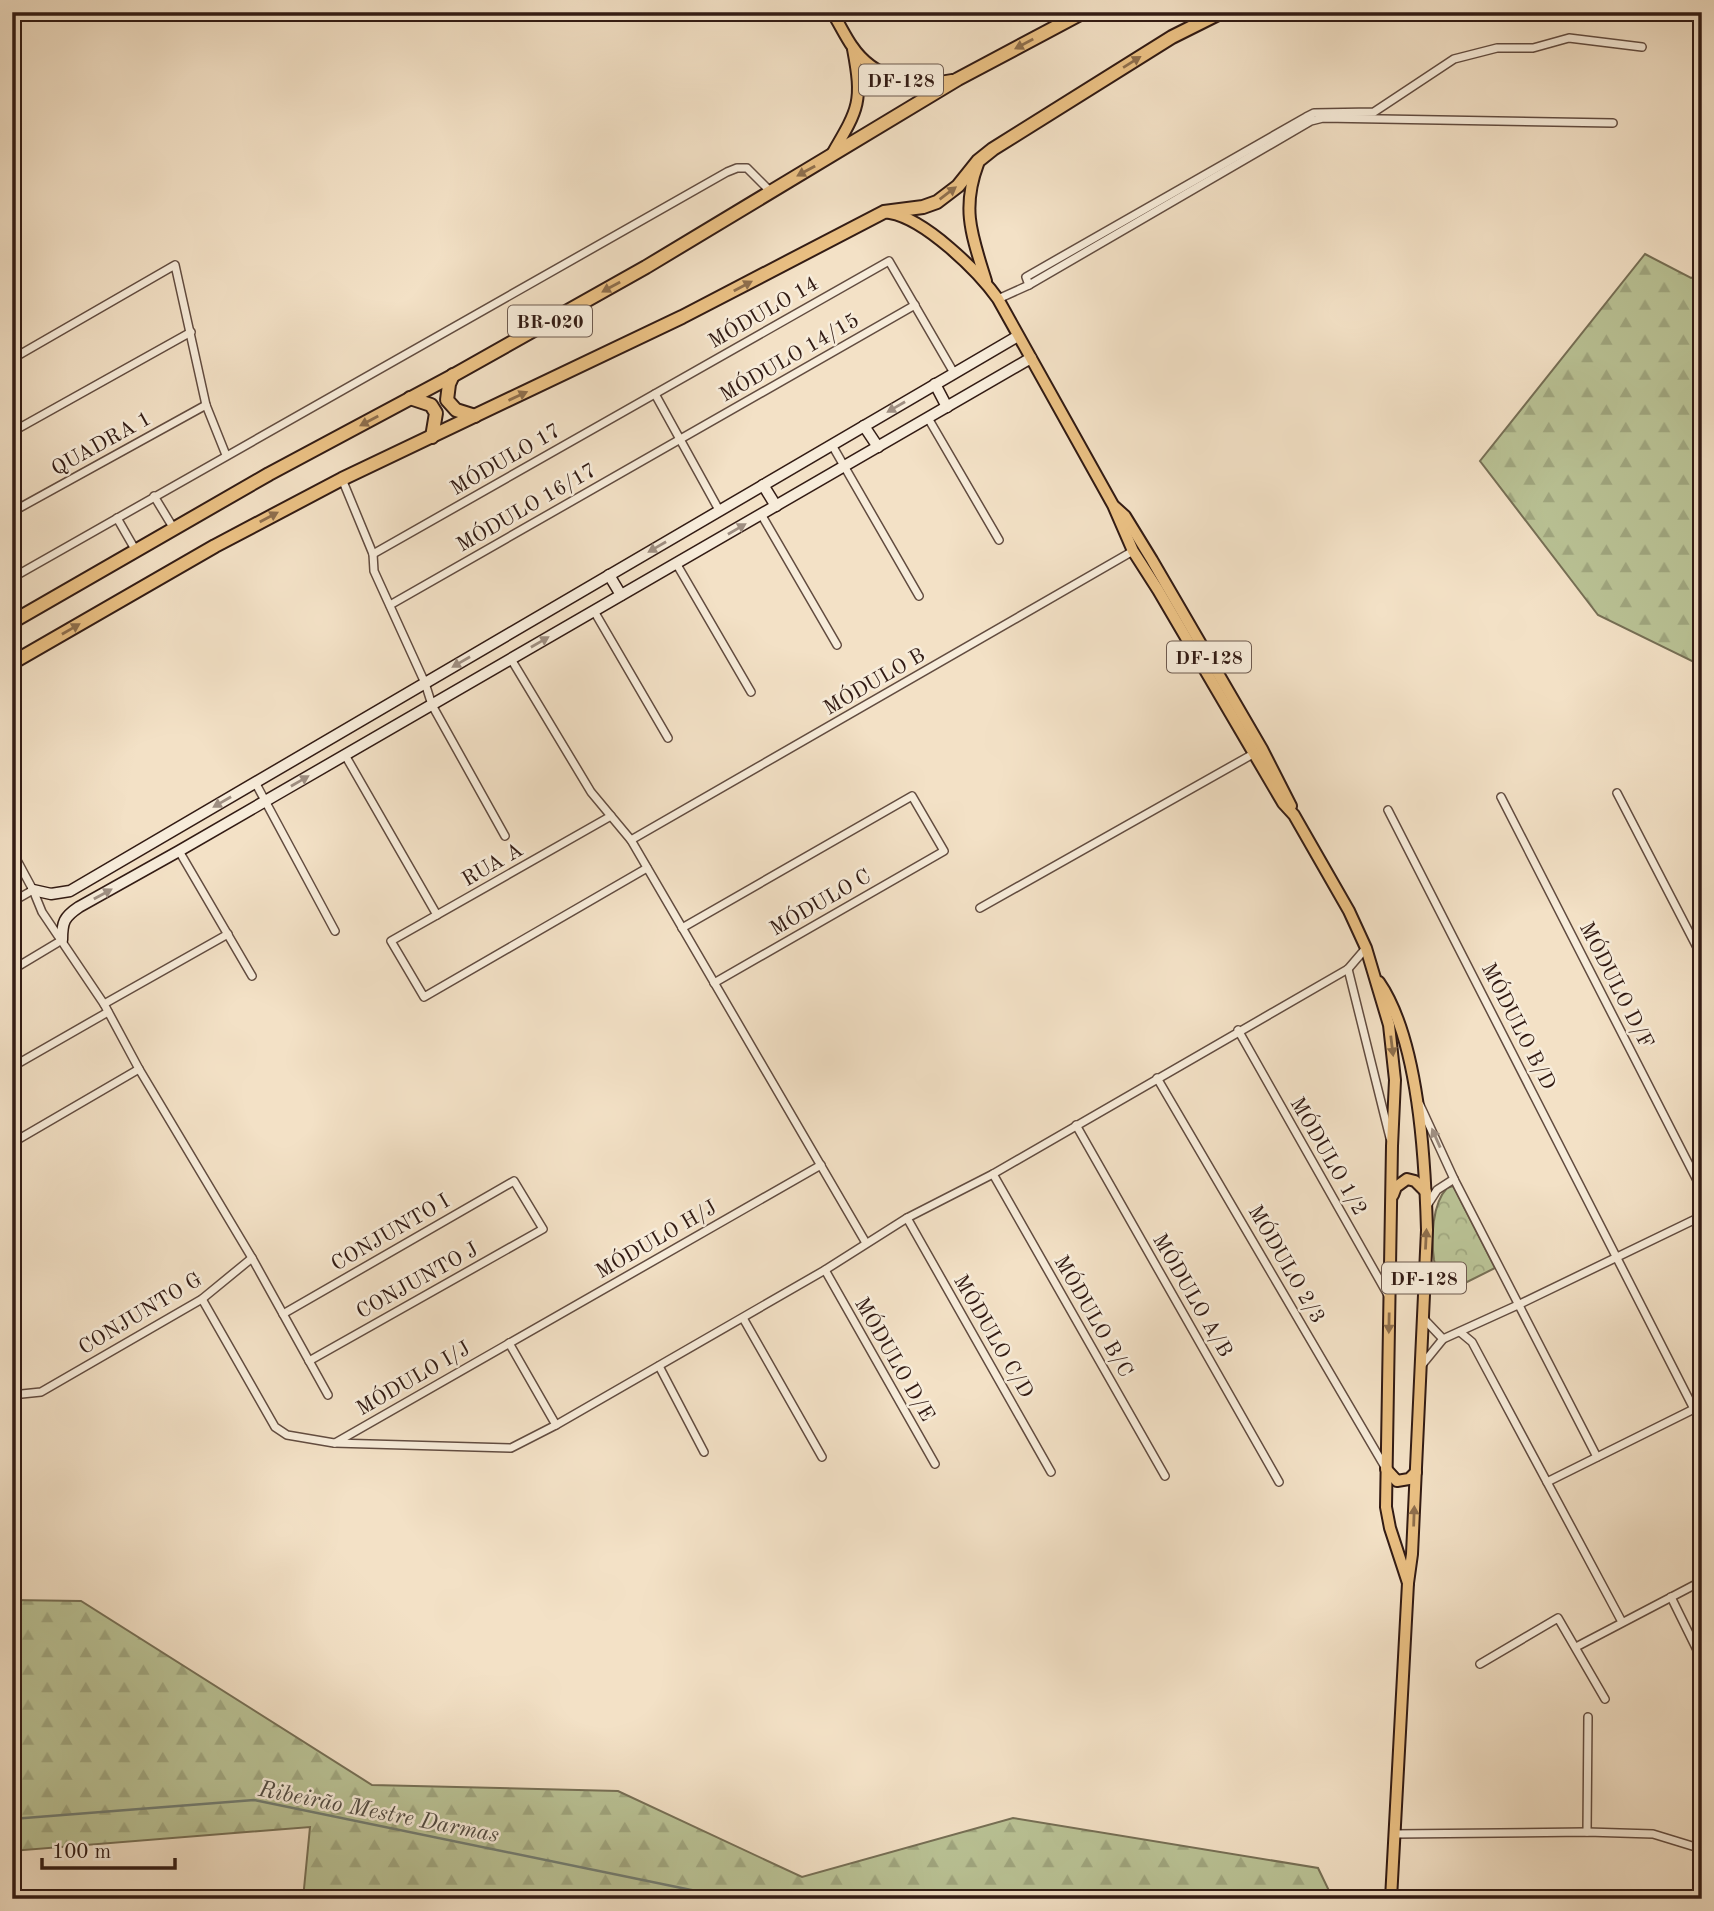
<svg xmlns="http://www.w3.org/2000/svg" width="1714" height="1911" viewBox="0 0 1714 1911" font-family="'Old Standard TT',serif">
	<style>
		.forest { fill: url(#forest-firs); stroke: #766f55; stroke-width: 2 }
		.park { fill: url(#park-crowns); stroke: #766f55; stroke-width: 2 }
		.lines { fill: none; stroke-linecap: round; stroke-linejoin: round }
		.stream { stroke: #727d72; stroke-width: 2.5 }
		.street-casing { stroke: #624c40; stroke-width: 10 }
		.secondary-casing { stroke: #321b14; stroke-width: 13 }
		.primary-casing { stroke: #321b14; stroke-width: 14 }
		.highway-casing { stroke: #321b14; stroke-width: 16 }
		.street { stroke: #f7ecda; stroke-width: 7 }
		.secondary { stroke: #f7ecda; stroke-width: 10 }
		.primary { stroke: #eac083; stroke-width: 10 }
		.highway { stroke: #eac083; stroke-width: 12 }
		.oneway { fill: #8e6e4c }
		.oneway2 { fill: #9e8e81 }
		.labels { text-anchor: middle; stroke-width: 5; stroke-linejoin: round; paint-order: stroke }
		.shield { fill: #f7ecda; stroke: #6d5a4f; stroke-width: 2 }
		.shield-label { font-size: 19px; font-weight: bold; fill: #321b14 }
		.street-label { font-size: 21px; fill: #321b14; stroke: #f7ecda }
		.water-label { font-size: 23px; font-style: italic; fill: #524c43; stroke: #f7ecda }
	</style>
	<defs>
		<pattern id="forest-firs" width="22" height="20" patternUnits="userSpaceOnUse" patternTransform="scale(1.75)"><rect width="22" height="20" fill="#bac396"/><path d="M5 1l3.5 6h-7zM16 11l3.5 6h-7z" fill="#a0a780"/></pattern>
		<pattern id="park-crowns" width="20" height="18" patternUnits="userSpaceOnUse" patternTransform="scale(1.75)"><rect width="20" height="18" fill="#bac396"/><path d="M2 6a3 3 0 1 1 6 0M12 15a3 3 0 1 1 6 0" fill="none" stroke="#a0a780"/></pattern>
	</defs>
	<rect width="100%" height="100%" fill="#f3e1c6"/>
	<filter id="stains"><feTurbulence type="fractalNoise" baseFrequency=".00286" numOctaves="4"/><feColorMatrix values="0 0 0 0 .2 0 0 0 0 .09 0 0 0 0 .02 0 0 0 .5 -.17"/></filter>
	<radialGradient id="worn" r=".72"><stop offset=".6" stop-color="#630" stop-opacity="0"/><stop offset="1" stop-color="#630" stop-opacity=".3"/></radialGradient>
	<g class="forest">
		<path d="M1645,254L1691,278L1702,274V666L1598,615L1480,461Z"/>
		<path d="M12,1600L81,1601L372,1785L618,1791L802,1877L1013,1818L1318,1868L1333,1899H627L620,1896L611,1899H303L310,1827L12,1851Z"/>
	</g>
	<path class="park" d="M1453,1186L1495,1268L1447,1292C1443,1282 1436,1270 1434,1260C1431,1238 1432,1204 1447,1188Z"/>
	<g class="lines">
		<path class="stream" d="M12,1819L254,1800L735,1899"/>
		<g class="street-casing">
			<g id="street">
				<path d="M1029,285L1311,121L1323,118L1613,123"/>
				<path d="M998,299L1029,285L1026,277L1306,117L1314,113L1374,112L1454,59L1497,48H1533L1569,38L1642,47"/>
				<path d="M12,359L175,265L206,405L226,455"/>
				<path d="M655,394L719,510"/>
				<path d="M928,418L999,540"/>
				<path d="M12,432L191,332"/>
				<path d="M832,445L919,596"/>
				<path d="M342,479L373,554L374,571L425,683L432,705L505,836"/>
				<path d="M154,496L174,529"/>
				<path d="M12,512L206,405"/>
				<path d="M761,514L837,645"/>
				<path d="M117,518L136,551"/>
				<path d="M373,554L889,261L954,373"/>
				<path d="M676,563L751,692"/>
				<path d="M12,578L727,172L737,168H747L770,191"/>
				<path d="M390,605L915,305"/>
				<path d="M594,611L668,738"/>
				<path d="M511,659L591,792L631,840L866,1243"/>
				<path d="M345,755L437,915"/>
				<path d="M255,782L335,931"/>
				<path d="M1617,793L1702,957"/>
				<path d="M1501,797L1702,1190"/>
				<path d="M1388,810L1694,1409"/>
				<path d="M611,816L391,941L424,997L647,868"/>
				<path d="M631,840L1133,551"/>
				<path d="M12,851L33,890L42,912L104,1004L139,1069L252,1258L328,1395"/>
				<path d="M179,851L252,976"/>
				<path d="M12,902L33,890"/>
				<path d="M980,908L1253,754"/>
				<path d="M682,928L912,796L944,851L714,983"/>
				<path d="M1348,969L1390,1138"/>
				<path d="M12,970L62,940"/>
				<path d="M104,1004L228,934"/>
				<path d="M1238,1030L1388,1295"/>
				<path d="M12,1067L108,1012"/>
				<path d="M1157,1078L1385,1467"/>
				<path d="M1420,1105L1454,1179L1597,1457"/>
				<path d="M1076,1125L1279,1482"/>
				<path d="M12,1143L139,1069"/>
				<path d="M993,1174L1165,1476"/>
				<path d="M1428,1204L1437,1190L1454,1179"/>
				<path d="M907,1218L1051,1472"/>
				<path d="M825,1270L935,1464"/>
				<path d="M202,1299L275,1427L287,1435L334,1443L511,1448L556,1425L825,1270L907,1218L993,1174L1348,969L1366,948"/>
				<path d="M283,1314L514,1181L543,1229L309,1361"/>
				<path d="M743,1318L822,1457"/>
				<path d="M1424,1319L1443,1339"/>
				<path d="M1460,1332L1472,1342L1622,1622"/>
				<path d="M509,1343L556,1425"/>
				<path d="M659,1366L704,1452"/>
				<path d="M1421,1366L1443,1339L1520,1304L1702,1216"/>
				<path d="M12,1395L41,1392L202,1299L252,1258"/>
				<path d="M335,1443L821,1165"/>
				<path d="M1547,1482L1702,1405"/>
				<path d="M1671,1597L1702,1660"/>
				<path d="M1576,1647L1702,1581"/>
				<path d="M1480,1664L1558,1618L1605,1699"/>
				<path d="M1587,1832L1588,1717"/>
				<path d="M1394,1834L1587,1832L1653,1834L1702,1849"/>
			</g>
		</g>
		<g class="secondary-casing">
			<g id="secondary">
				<path d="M935,384L947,407"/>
				<path d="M864,426L878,447"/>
				<path d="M763,485L776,506"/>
				<path d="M609,575L621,595"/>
				<path d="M33,890L51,894L70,891L1018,336"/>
				<path d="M62,940C62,922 64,917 79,907L179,851L1031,358"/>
			</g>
		</g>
		<g class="primary-casing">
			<g id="primary">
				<path d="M832,12C839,23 845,36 852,46C874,79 915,88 952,80"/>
				<path d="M832,154C859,108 863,102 853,49"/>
				<path d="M978,164C961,209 972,236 986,281"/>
				<path d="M890,213C925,219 978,271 998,299L1113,505L1133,551L1158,590L1283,803L1294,815L1349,911L1366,948L1389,1025L1395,1080L1392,1146L1386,1507L1390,1528L1408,1583"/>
				<path d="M1115,507L1125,516L1152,560L1262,749L1291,806"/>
				<path d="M1379,982C1419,1040 1425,1160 1427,1230L1412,1554L1408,1583L1391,1899"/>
				<path d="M1393,1195L1396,1187L1407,1179L1415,1181L1426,1192"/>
				<path d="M1386,1469L1397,1481L1409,1479L1416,1472"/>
			</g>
		</g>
		<g class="highway-casing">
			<g id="highway">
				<path d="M453,375L449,384L447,400L456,410L475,416"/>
				<path d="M410,398L431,405L436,413L432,437"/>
				<path d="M12,622L269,474L454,375L646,267L958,79L1084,12"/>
				<path d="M12,663L215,546L342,479L682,317L884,212L923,207L937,202L958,186L978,161L993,149L1172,37L1222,12"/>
			</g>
		</g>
		<use href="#street" class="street"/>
		<use href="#secondary" class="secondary"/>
		<use href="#primary" class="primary"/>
		<use href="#highway" class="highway"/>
	</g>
	<defs><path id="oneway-solid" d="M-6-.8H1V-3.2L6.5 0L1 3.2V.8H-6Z" transform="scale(1.75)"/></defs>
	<g class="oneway">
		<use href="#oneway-solid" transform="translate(1024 44) rotate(152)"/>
		<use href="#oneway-solid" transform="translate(1132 62) rotate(-32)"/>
		<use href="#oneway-solid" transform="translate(806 171) rotate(151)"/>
		<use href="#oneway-solid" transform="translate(948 193) rotate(-37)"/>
		<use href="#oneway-solid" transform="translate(743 286) rotate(-28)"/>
		<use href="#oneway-solid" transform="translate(611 287) rotate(151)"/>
		<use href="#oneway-solid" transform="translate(518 396) rotate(-25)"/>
		<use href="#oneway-solid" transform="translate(369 421) rotate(152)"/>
		<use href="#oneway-solid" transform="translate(269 517) rotate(-28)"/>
		<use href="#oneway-solid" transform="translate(71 629) rotate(-30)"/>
		<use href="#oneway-solid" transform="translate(1392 1046) rotate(83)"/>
		<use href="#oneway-solid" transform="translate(1426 1239) rotate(-87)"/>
		<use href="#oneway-solid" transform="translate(1389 1323) rotate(91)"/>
		<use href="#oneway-solid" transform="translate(1414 1516) rotate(-88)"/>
	</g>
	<g class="oneway2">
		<use href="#oneway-solid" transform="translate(896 407) rotate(150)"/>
		<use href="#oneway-solid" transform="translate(737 529) rotate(-30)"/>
		<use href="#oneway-solid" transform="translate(657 547) rotate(150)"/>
		<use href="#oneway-solid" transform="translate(540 642) rotate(-30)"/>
		<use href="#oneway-solid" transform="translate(461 662) rotate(150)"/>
		<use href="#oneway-solid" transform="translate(300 781) rotate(-30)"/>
		<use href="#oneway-solid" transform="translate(222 802) rotate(150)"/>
		<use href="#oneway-solid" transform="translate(103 894) rotate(-29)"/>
		<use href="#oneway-solid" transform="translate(1436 1138) rotate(-114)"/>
	</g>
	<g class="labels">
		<g class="shield">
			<rect x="859" y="64.5" width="84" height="31" rx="5"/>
			<rect x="508" y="305.5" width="84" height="31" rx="5"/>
			<rect x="1167" y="641.5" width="84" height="31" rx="5"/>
			<rect x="1382" y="1262.5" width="84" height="31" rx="5"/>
		</g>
		<g class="shield-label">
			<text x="901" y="87">DF-128</text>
			<text x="550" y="328">BR-020</text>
			<text x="1209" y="664">DF-128</text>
			<text x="1424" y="1285">DF-128</text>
		</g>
		<g class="street-label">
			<text transform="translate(763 312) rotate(-30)" y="7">MÓDULO 14</text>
			<text transform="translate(789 357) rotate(-30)" y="7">MÓDULO 14/15</text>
			<text transform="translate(101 443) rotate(-29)" y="7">QUADRA 1</text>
			<text transform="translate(505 459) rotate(-30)" y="7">MÓDULO 17</text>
			<text transform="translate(526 507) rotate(-30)" y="7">MÓDULO 16/17</text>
			<text transform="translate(874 681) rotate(-30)" y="7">MÓDULO B</text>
			<text transform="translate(492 864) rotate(-30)" y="7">RUA A</text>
			<text transform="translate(820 902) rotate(-30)" y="7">MÓDULO C</text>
			<text transform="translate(1617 985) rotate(63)" y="7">MÓDULO D/F</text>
			<text transform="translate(1519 1026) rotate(63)" y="7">MÓDULO B/D</text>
			<text transform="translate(1329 1156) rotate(60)" y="7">MÓDULO 1/2</text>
			<text transform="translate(390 1232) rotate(-30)" y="7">CONJUNTO I</text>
			<text transform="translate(656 1239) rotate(-30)" y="7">MÓDULO H/J</text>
			<text transform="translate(1287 1264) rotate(60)" y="7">MÓDULO 2/3</text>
			<text transform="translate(417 1280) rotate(-29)" y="7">CONJUNTO J</text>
			<text transform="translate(1193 1295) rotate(60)" y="7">MÓDULO A/B</text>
			<text transform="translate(140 1313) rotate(-31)" y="7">CONJUNTO G</text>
			<text transform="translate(1094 1316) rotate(60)" y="7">MÓDULO B/C</text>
			<text transform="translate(994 1336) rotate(60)" y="7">MÓDULO C/D</text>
			<text transform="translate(895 1359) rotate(60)" y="7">MÓDULO D/E</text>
			<text transform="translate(413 1378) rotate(-30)" y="7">MÓDULO I/J</text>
		</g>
		<g class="water-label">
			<text transform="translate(379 1811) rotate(11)" y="8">Ribeirão Mestre Darmas</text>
		</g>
	</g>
	<rect width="1714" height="1911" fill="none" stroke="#f3e1c6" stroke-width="42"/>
	<rect x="14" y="14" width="1686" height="1883" fill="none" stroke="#321b14" stroke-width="3.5"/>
	<rect x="21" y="21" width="1672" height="1869" fill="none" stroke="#321b14" stroke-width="2"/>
	<path d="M42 1858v10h133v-10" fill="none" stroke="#321b14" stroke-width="3.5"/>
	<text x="52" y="1858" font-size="21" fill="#321b14" stroke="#f7ecda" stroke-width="5" paint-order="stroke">100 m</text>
	<rect width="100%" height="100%" filter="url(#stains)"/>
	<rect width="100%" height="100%" fill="url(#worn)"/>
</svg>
